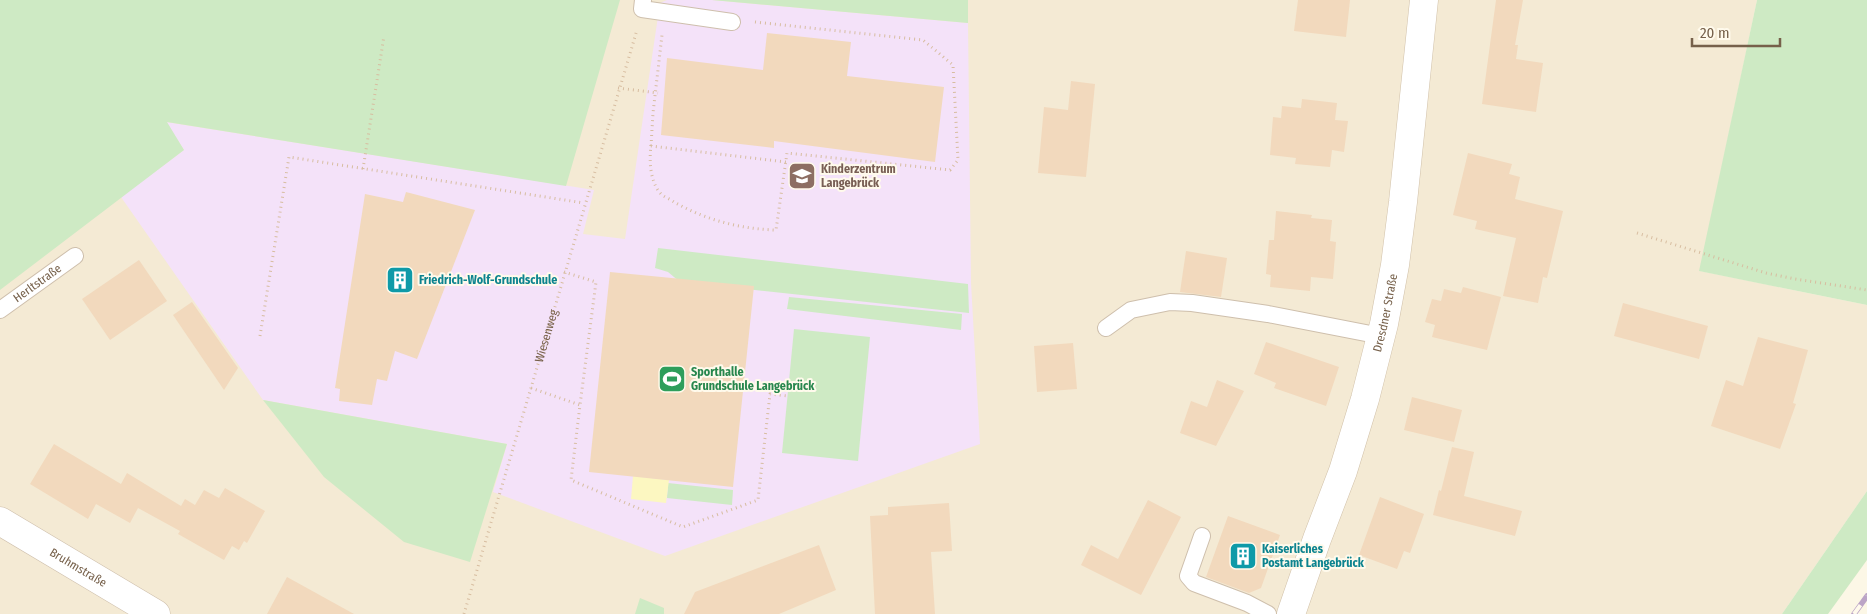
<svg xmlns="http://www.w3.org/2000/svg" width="1867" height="614" viewBox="0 0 1867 614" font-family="'Fira Sans Condensed',sans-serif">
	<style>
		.residential { fill: #f4ead4 }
		.education { fill: #f4e2f9 }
		.green { fill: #ceeac4 }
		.sand { fill: #fcf7c1 }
		.building { fill: #f2d9bd }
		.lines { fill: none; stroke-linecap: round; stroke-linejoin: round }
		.lane-casing { stroke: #cebfac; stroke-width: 18 }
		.street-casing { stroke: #cebfac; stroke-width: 29 }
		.secondary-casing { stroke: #d1c1a9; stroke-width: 29 }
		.path { stroke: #d7bda0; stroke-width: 3; stroke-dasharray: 1 4; stroke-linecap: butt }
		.lane { stroke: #fff; stroke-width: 16 }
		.street { stroke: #fff; stroke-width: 28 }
		.secondary { stroke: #fff; stroke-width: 28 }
		.rail-casing { stroke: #bba4c6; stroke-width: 5.5 }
		.rail { stroke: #fffaec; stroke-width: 4; stroke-dasharray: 11; stroke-linecap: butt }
		.labels { text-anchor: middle; stroke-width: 4; stroke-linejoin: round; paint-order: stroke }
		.education-label { font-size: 12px; font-weight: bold; fill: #785e54; stroke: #fffaec; text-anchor: start }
		.culture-label { font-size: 12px; font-weight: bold; fill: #0d838f; stroke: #fffaec; text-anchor: start }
		.street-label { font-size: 12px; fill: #76604a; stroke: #fffaec }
		.leisure-label { font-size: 12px; font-weight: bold; fill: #27864d; stroke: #fffaec; text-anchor: start }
	</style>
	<rect width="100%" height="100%" fill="#fcf7e6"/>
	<path class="residential" d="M0,0H1757L1700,271L1867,305V491L1782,614H0Z"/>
	<path class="education" d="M667,0H712L968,23L971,283L980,444L665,556L493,492L507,444L263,400L121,197L184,150L166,122L594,190L583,234L625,239L660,3Z"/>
	<g class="green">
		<path d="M0,0H620L566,186L167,122L184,150L0,290Z"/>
		<path d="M712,0H968V23Z"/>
		<path d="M1757,0H1867V305L1699,271Z"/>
		<path d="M658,248L968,284L969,313L680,282L668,272L655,268Z"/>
		<path d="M789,297L962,314L961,330L787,309Z"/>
		<path d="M794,329L870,337L858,461L782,453Z"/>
		<path d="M263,400L507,444L470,562L404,542L324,477Z"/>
		<path d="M668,483L733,490L732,505L667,498Z"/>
		<path d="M1867,491V560L1828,614H1782Z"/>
		<path d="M640,598L664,608V614H635Z"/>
	</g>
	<path class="sand" d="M633,476L669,480L666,503L631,499Z"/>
	<g class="building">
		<path d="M1298,0H1350L1346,37L1294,31Z"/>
		<path d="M1496,0H1523L1515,45H1518L1516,59L1543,63L1536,112L1482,104Z"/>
		<path d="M767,33L851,42L847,76L944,87L935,162L774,141V148L661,135L667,58L763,70Z"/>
		<path d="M1071,81L1095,84L1086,177L1038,173L1044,107L1068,110Z"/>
		<path d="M1302,99L1337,103L1335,120L1348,121L1344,152L1332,150L1330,167L1295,164L1296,158L1270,155L1273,117L1281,118L1282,106L1301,108Z"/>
		<path d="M1468,153L1512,164L1509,174L1520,177L1515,199L1563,211L1547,278L1543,277L1538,303L1503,296L1516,238L1475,229L1477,221L1453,215Z"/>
		<path d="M406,192L475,210L417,359L395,351L387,381L377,379L372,405L339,401L340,389L335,388L365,194L403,202Z"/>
		<path d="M1276,211L1312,215L1311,218L1332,220L1330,241L1336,242L1333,279L1311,277L1310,291L1270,287L1271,275L1266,274L1269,240H1274Z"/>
		<path d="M1186,251L1227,258L1221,297L1180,292Z"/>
		<path d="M139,260L167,301L110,340L82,299Z"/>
		<path d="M610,272L754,286L733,487L589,472Z"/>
		<path d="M1463,287L1501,297L1487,350L1432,337L1435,325L1425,322L1432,299L1441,301L1444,289L1461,293Z"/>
		<path d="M192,302L238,368L224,390L173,315Z"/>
		<path d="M1623,303L1708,326L1699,359L1614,336Z"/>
		<path d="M1758,337L1808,350L1793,403L1796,404L1780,449L1711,426L1726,380L1743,386Z"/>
		<path d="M1266,342L1339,367L1326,406L1274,388L1276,383L1254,374Z"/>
		<path d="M1073,343L1077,389L1037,392L1034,346Z"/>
		<path d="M1217,380L1244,391L1216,446L1180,433L1191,401L1207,407Z"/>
		<path d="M1412,397L1462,410L1454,442L1404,430Z"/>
		<path d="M54,444L121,484L127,473L181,506L185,499L195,505L204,490L219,498L225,488L265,511L247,543L244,541L239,550L232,546L224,560L178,534L180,531L138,508L130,523L96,504L88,519L30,484Z"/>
		<path d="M1452,447L1474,452L1464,496L1522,511L1515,536L1433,515L1439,490L1441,491Z"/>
		<path d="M1380,497L1424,514L1410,553L1404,551L1397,569L1359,555Z"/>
		<path d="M1148,500L1181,517L1141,595L1081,565L1091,545L1118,559Z"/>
		<path d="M949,503L952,551L931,552L935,614H875L870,516L888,515V507Z"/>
		<path d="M1228,516L1280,535L1261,588L1249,593L1206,577Z"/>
		<path d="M819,545L836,590L779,614H684L695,592Z"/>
		<path d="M287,577L354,614H267Z"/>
	</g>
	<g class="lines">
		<g class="lane-casing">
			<g id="lane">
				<path d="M643,0L642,9L732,22"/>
				<path id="s2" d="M0,310L75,256"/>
				<path d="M1106,328L1131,310L1170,302L1192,303L1268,314L1381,336"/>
				<path d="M1202,536L1188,576L1194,583L1247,603L1268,614"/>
			</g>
		</g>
		<g class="street-casing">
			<g id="street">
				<path id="s3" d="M0,521L156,614"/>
			</g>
		</g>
		<g class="secondary-casing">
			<g id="secondary">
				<path id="s4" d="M1291,614L1317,539L1343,471L1365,399L1384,324L1395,265L1403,202L1424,0"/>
			</g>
		</g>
		<g class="path">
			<path d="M755,22L923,40L953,65L958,160L950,170L787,153L776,230C740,229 706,220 674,202C670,199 664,197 661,194C650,182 649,161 651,146L786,162"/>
			<path d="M618,88L658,93"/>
			<path d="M651,146L653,113L662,35"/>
			<path d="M363,169L384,36"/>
			<path d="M1637,233L1766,273L1795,279L1867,290"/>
			<path d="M564,272L596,282L580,405"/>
			<path d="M260,336L289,157L584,203"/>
			<path d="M531,388L580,405L571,480L683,527L758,500L770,394L788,396"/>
			<path id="s1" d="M464,614L637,30"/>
		</g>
		<use href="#lane" class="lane"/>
		<use href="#street" class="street"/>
		<use href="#secondary" class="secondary"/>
		<g class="rail-casing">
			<path id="rail" d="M1854,614L1867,596"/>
		</g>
		<use href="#rail" class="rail"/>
	</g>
	<defs>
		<g id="school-square" transform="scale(1.4375)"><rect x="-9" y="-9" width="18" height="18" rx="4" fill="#8d6e63" stroke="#fffaec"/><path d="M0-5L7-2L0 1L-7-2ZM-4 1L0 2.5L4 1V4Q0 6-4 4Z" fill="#fff"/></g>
		<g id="building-square" transform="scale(1.4375)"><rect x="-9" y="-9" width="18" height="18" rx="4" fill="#0f9aa8" stroke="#fffaec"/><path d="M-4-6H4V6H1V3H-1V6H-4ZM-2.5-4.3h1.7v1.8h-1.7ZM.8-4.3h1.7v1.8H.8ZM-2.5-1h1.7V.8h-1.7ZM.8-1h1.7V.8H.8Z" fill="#fff"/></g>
		<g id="stadium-square" transform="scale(1.4375)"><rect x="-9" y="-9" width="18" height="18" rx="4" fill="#2e9e5b" stroke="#fffaec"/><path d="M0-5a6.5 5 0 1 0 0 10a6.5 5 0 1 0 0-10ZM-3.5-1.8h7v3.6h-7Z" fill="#fff"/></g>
	</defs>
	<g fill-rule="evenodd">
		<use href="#school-square" x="802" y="176"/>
		<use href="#building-square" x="400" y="280"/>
		<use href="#stadium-square" x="672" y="379"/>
		<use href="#building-square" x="1243" y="556"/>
	</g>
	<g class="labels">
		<g class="education-label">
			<text x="821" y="173">Kinderzentrum<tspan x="821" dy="14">Langebrück</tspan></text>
		</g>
		<g class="culture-label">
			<text x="419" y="284">Friedrich-Wolf-Grundschule</text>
			<text x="1262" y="553">Kaiserliches<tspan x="1262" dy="14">Postamt Langebrück</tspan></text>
		</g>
		<g class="street-label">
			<text dy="4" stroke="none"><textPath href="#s2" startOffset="46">Herltstraße</textPath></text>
			<text dy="4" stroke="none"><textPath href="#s4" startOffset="316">Dresdner Straße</textPath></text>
			<text dy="4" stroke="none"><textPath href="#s1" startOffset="290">Wiesenweg</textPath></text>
			<text dy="4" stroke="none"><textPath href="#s3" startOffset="91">Bruhmstraße</textPath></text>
		</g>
		<g class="leisure-label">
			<text x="691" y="376">Sporthalle<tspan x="691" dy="14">Grundschule Langebrück</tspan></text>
		</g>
	</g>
	<path d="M1692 38v8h88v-8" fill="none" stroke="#76604a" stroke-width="2.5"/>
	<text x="1700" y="38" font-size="15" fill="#76604a" stroke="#fffaec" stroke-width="4" paint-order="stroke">20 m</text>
</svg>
